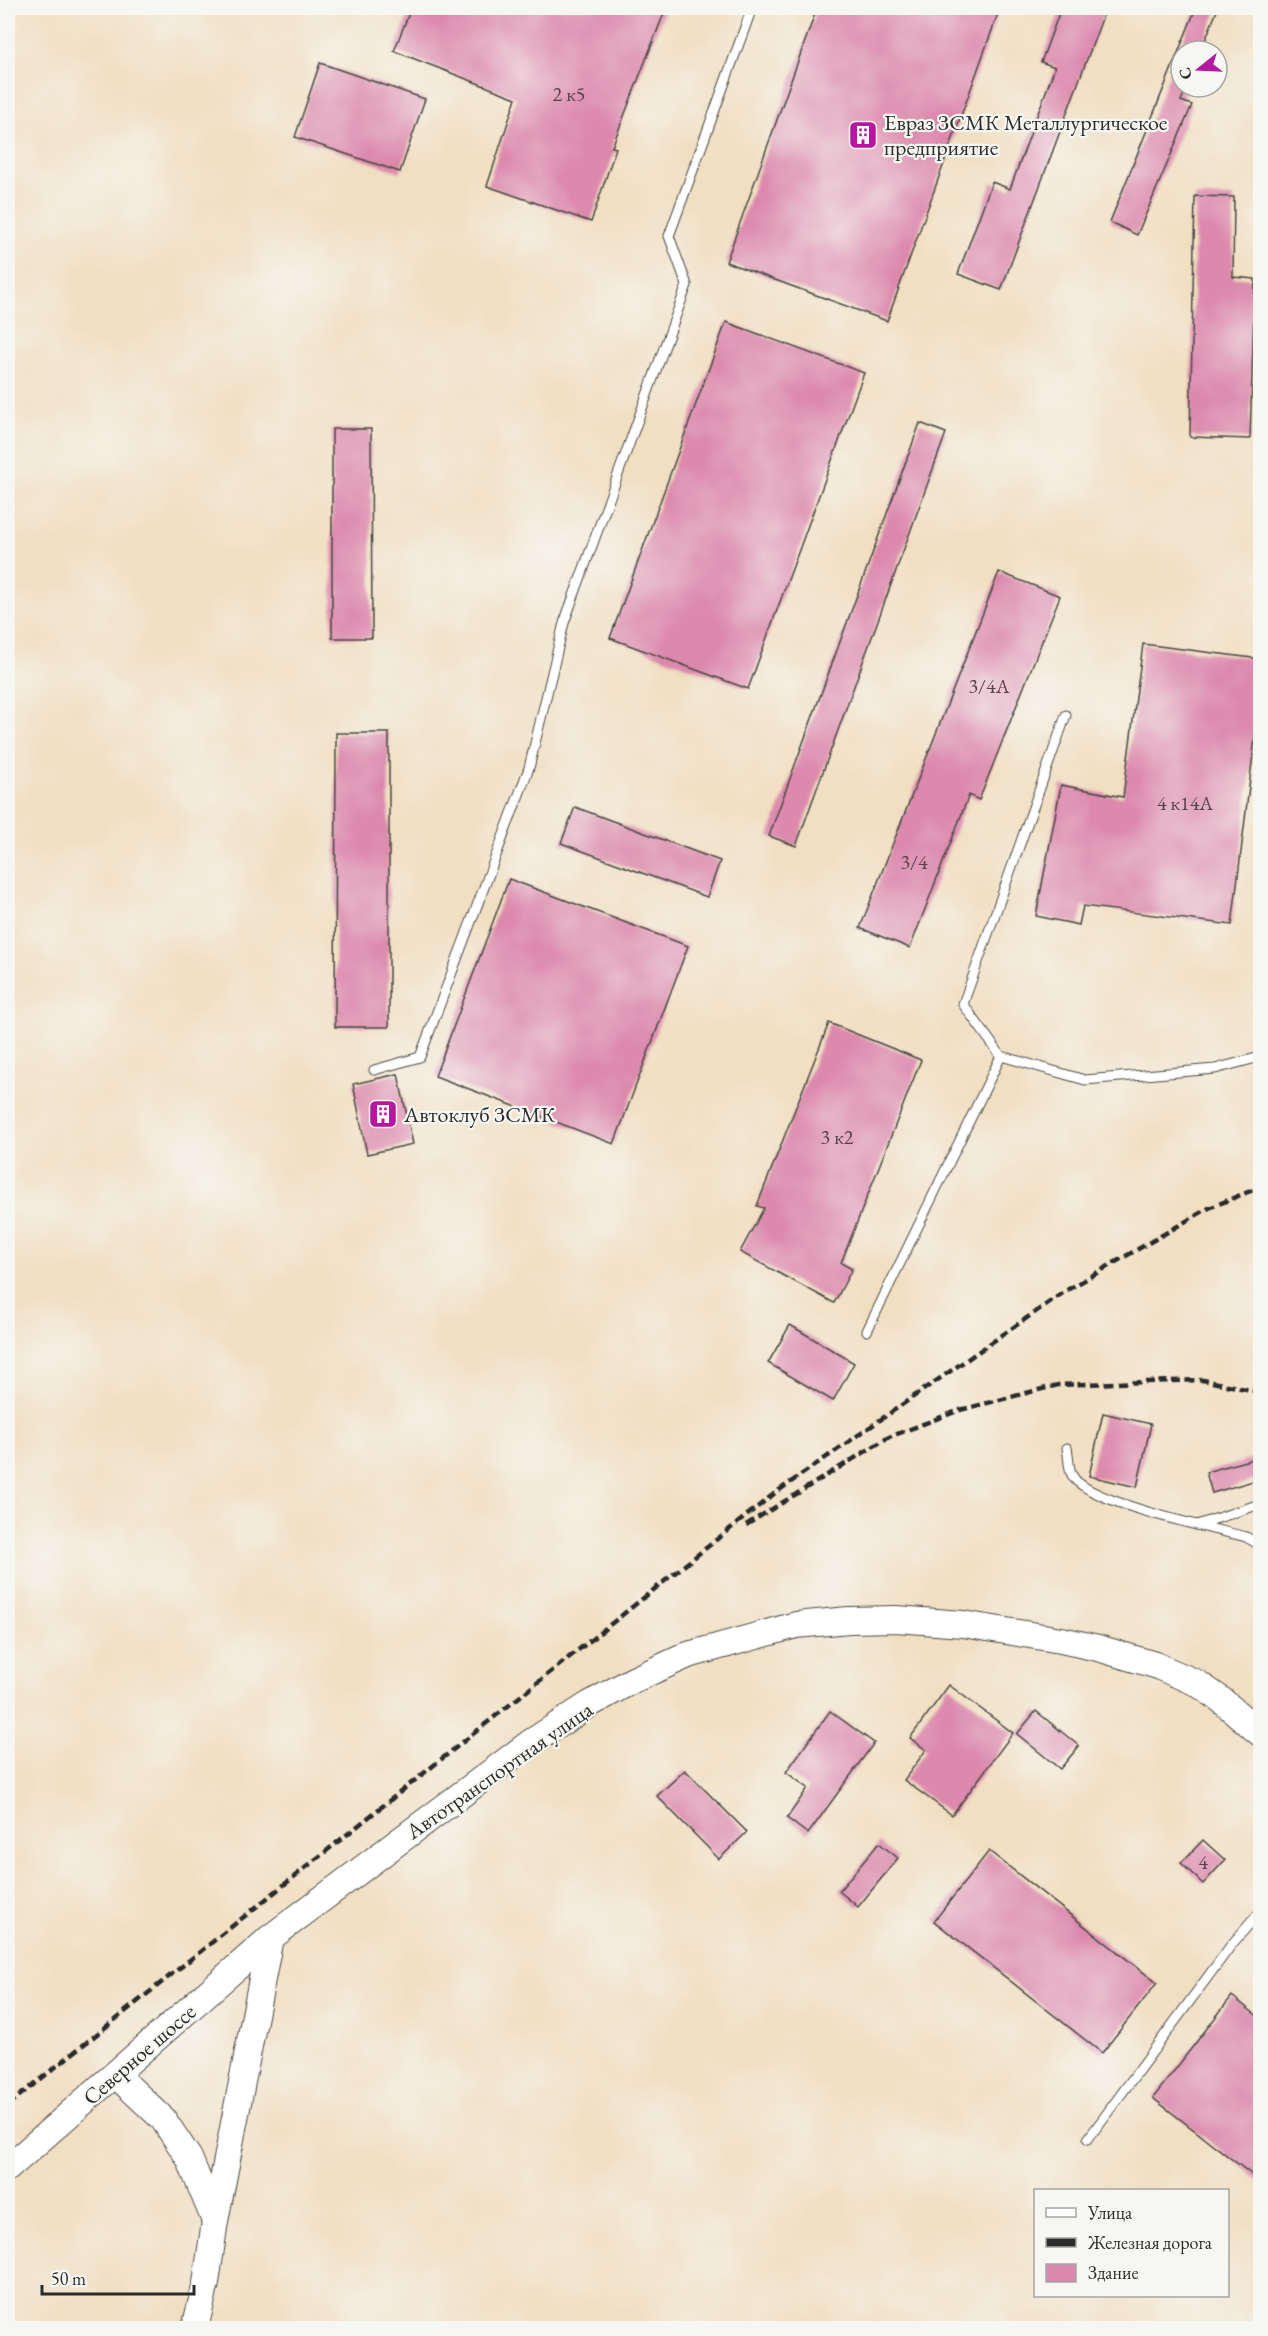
<svg xmlns="http://www.w3.org/2000/svg" width="1268" height="2336" viewBox="0 0 1268 2336" font-family="'EB Garamond',serif">
	<style>
		.building { fill: #dc89ac }
		.lines { fill: none; stroke-linecap: round; stroke-linejoin: round }
		.lane-casing { stroke: #494642; stroke-width: 11 }
		.secondary-casing { stroke: #494642; stroke-width: 28 }
		.lane { stroke: #fff; stroke-width: 9 }
		.secondary { stroke: #fff; stroke-width: 26 }
		.rail { stroke: #2b2b2b; stroke-width: 4.5; stroke-dasharray: 9 4.5; stroke-linecap: butt }
		.labels { text-anchor: middle; stroke-width: 4.5; stroke-linejoin: round; paint-order: stroke }
		.number-label { font-size: 20px; fill: #57424b }
		.poi-label { font-size: 22px; fill: #2b2b2b; stroke: #f6f6f2; text-anchor: start }
		.street-label { font-size: 22px; fill: #2b2b2b; stroke: #f6f6f2 }
	</style>
	<rect width="100%" height="100%" fill="#f6f6f2"/>
	<filter id="ink" filterUnits="userSpaceOnUse"><feTurbulence type="fractalNoise" baseFrequency=".0167" numOctaves="2"/><feDisplacementMap in="SourceGraphic" scale="12" xChannelSelector="R" yChannelSelector="G"/><feConvolveMatrix kernelMatrix="1 2 1 2 8 2 1 2 1" color-interpolation-filters="sRGB"/></filter>
	<filter id="wash" filterUnits="userSpaceOnUse"><feTurbulence type="fractalNoise" baseFrequency=".008" numOctaves="4" result="noise"/><feDisplacementMap in="SourceGraphic" scale="24" xChannelSelector="R" yChannelSelector="G"/><feGaussianBlur stdDeviation="1.35" result="paint"/><feColorMatrix in="noise" values="0 0 0 0 0 0 0 0 0 0 0 0 0 0 0 0 0 1.4 0 .05"/><feComposite in="paint" operator="in"/></filter>
	<g filter="url(#wash)">
		<rect width="100%" height="100%" fill="#f1dfc2"/>
		<g id="blocks">
			<g class="building">
				<path d="M411,8H666L612,147L616,148L591,222L487,186L516,98L394,51Z"/>
				<path d="M817,8H1000L887,321L726,262Z"/>
				<path d="M1061,8H1106L1001,290L958,274L992,182L1010,189L1055,67L1041,62Z"/>
				<path d="M1196,8H1218L1201,51H1181V87H1187L1181,101L1192,105L1137,235L1110,222Z"/>
				<path d="M320,63L425,99L400,172L295,137Z"/>
				<path d="M1195,196L1234,197L1233,277L1255,279L1250,439L1190,437Z"/>
				<path d="M726,322L864,373L748,689L610,638Z"/>
				<path d="M920,423L946,433L796,846L769,836Z"/>
				<path d="M332,429H371L372,638H332Z"/>
				<path d="M999,572L1060,596L979,800L969,795L910,948L860,928Z"/>
				<path d="M1143,644L1260,659V697L1232,925L1083,906L1079,925L1036,916L1061,785L1123,797Z"/>
				<path d="M336,733H389V1027H335Z"/>
				<path d="M575,807L720,861L707,897L561,843Z"/>
				<path d="M509,879L688,946L614,1144L435,1076Z"/>
				<path d="M829,1023L921,1060L841,1263L852,1269L834,1303L740,1252L764,1208L757,1206Z"/>
				<path d="M398,1074L413,1144L367,1154L353,1084Z"/>
				<path d="M790,1325L854,1363L833,1401L768,1363Z"/>
				<path d="M1103,1413L1151,1424L1137,1487L1089,1476Z"/>
				<path d="M1260,1457V1479L1212,1493L1206,1472Z"/>
				<path d="M949,1685L1013,1733L952,1815L904,1780L926,1750L910,1738Z"/>
				<path d="M830,1711L874,1743L808,1834L787,1818L808,1788L786,1772Z"/>
				<path d="M1036,1711L1079,1746L1060,1769L1017,1734Z"/>
				<path d="M685,1770L747,1832L719,1859L657,1796Z"/>
				<path d="M1203,1840L1225,1860L1203,1884L1181,1863Z"/>
				<path d="M879,1843L898,1858L858,1907L839,1891Z"/>
				<path d="M989,1851L1157,1983L1102,2053L934,1921Z"/>
				<path d="M1232,1996L1260,2018V2181L1153,2098Z"/>
			</g>
		</g>
	</g>
	<g filter="url(#ink)">
		<use href="#blocks" fill-opacity="0" stroke="#494642" stroke-width="1.5"/>
		<g class="lines">
			<g class="lane-casing">
				<g id="lane">
					<path d="M1066,715L963,1004L1001,1056L1085,1080L1215,1069L1260,1057"/>
					<path d="M374,1070L420,1057L529,768L564,623L687,285L669,236L752,8"/>
					<path d="M867,1331L1001,1056"/>
					<path d="M1067,1448C1069,1456 1068,1468 1072,1475C1084,1502 1215,1529 1246,1537L1260,1545"/>
					<path d="M1197,1525L1260,1504"/>
					<path d="M1088,2139L1232,1944L1260,1912"/>
				</g>
			</g>
			<g class="secondary-casing">
				<g id="secondary">
					<path d="M116,2075L163,2119L189,2158L215,2221"/>
					<path d="M8,2168L270,1938L530,1743L590,1704L633,1680L688,1655L796,1625L849,1620L896,1619L963,1624L1061,1640L1098,1648L1155,1665L1197,1683L1220,1699L1260,1733"/>
					<path d="M195,2328L206,2283L215,2221L270,1938"/>
				</g>
			</g>
			<use href="#lane" class="lane"/>
			<use href="#secondary" class="secondary"/>
			<g class="rail">
				<path d="M746,1525L889,1437L960,1410L1058,1385L1203,1380L1260,1392"/>
				<path d="M8,2105L775,1493L1067,1290L1209,1208L1260,1187"/>
			</g>
		</g>
	</g>
	<defs>
		<g id="building-square" transform="scale(1.5)"><rect x="-9" y="-9" width="18" height="18" rx="4" fill="#b5179e" stroke="#f6f6f2"/><path d="M-4-6H4V6H1V3H-1V6H-4ZM-2.5-4.3h1.7v1.8h-1.7ZM.8-4.3h1.7v1.8H.8ZM-2.5-1h1.7V.8h-1.7ZM.8-1h1.7V.8H.8Z" fill="#fff"/></g>
	</defs>
	<g fill-rule="evenodd">
		<use href="#building-square" x="863" y="135"/>
		<use href="#building-square" x="383" y="1114"/>
	</g>
	<g class="labels">
		<g class="number-label">
			<text x="569" y="101">2 к5</text>
			<text x="989" y="693">3/4А</text>
			<text x="1185" y="810">4 к14А</text>
			<text x="914" y="869">3/4</text>
			<text x="837" y="1144">3 к2</text>
			<text x="1203" y="1869">4</text>
		</g>
		<g class="poi-label">
			<text x="884" y="130">Евраз ЗСМК Металлургическое<tspan x="884" dy="25">предприятие</tspan></text>
			<text x="404" y="1122">Автоклуб ЗСМК</text>
		</g>
		<g class="street-label">
			<text transform="translate(499 1770) rotate(-35)" y="8">Автотранспортная улица</text>
			<text transform="translate(139 2054) rotate(-41)" y="8">Северное шоссе</text>
		</g>
	</g>
	<rect width="1268" height="2336" fill="none" stroke="#f6f6f2" stroke-width="30"/>
	<rect x="1034" y="2189" width="195" height="108" fill="#f6f6f2" stroke="#a5a5a2" stroke-width="1.5"/>
	<rect x="1046" y="2208" width="30" height="9" fill="#ffffff" stroke="#a5a5a2" stroke-width="1.5"/>
	<text x="1088" y="2219" font-size="18" fill="#2b2b2b">Улица</text>
	<rect x="1046" y="2238" width="30" height="9" fill="#2b2b2b" stroke="#a5a5a2" stroke-width="1.5"/>
	<text x="1088" y="2249" font-size="18" fill="#2b2b2b">Железная дорога</text>
	<rect x="1046" y="2264" width="30" height="18" fill="#dc89ac" stroke="#a5a5a2" stroke-width="1.5"/>
	<text x="1088" y="2279" font-size="18" fill="#2b2b2b">Здание</text>
	<g transform="translate(1199 69) rotate(252)"><circle r="28" fill="#f6f6f2" stroke="#a5a5a2" stroke-width="1.5"/>
	<path d="M0-4.5L10 22L0 15L-10 22Z" fill="#b5179e"/>
	<text y="-9" font-size="16" font-weight="bold" text-anchor="middle" fill="#2b2b2b">С</text>
	</g>
	<path d="M42 2285v9h152v-9" fill="none" stroke="#2b2b2b" stroke-width="3"/>
	<text x="51" y="2285" font-size="18" fill="#2b2b2b" stroke="#f6f6f2" stroke-width="4.5" paint-order="stroke">50 m</text>
</svg>
